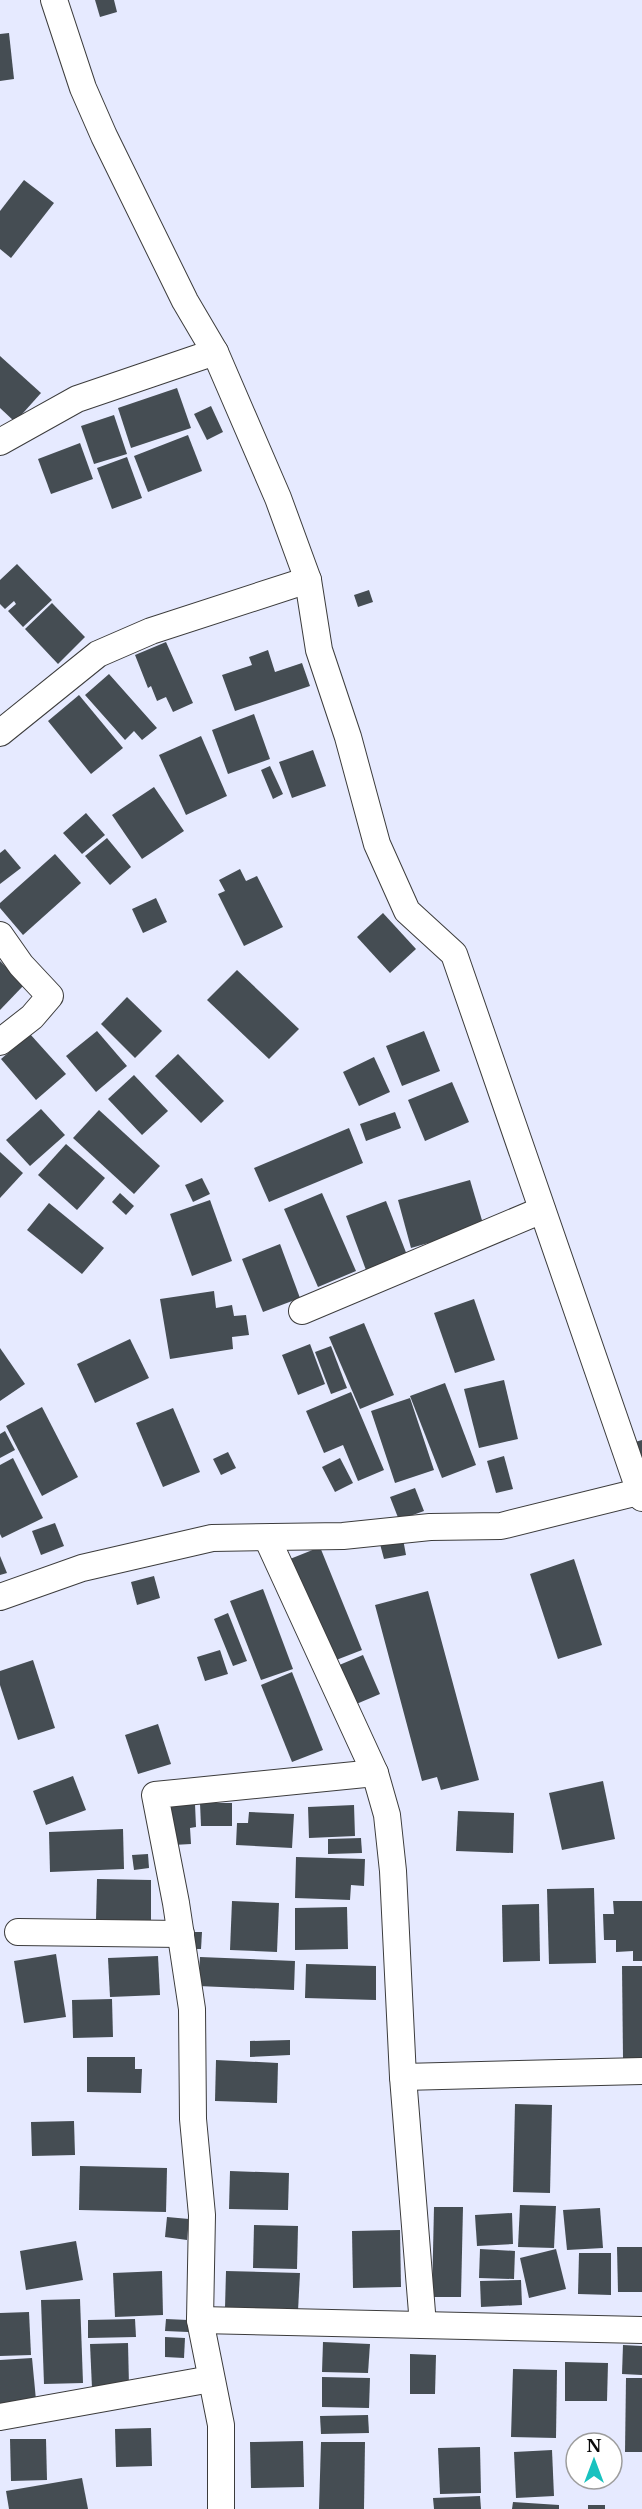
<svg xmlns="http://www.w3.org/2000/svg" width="642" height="2509" viewBox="0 0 642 2509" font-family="'Libre Baskerville',serif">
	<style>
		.building { fill: #454d53 }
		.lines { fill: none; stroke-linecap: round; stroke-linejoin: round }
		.minor-casing { stroke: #3c3c3c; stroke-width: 28 }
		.minor { stroke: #fff; stroke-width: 26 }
	</style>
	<rect width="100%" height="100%" fill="#e6eaff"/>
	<g class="building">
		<path d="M95,0H114L117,12L100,17Z"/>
		<path d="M9,33L14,79L0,81V34Z"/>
		<path d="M24,180L54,203L11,258L0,249V211Z"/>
		<path d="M0,356L41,393L15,422L0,408Z"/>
		<path d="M177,388L191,428L131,448L118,408Z"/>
		<path d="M211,406L223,432L207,440L194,414Z"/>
		<path d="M114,415L127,454L94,464L81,426Z"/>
		<path d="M188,435L202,471L148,492L134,456Z"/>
		<path d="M80,443L93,479L51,494L38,459Z"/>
		<path d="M127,457L142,498L112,509L97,468Z"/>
		<path d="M17,564L52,600L23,627L8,611L16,604L14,601L5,609L0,604V580Z"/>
		<path d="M369,590L373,602L358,607L354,595Z"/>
		<path d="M52,603L85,637L58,664L25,629Z"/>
		<path d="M166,642L193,703L173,712L166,697L157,701L151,686L148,688L135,655Z"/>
		<path d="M268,650L275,672L302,663L310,686L235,711L222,675L252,665L249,657Z"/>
		<path d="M109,674L157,728L142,740L134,731L125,740L85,695Z"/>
		<path d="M79,695L123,748L91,774L48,721Z"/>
		<path d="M254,714L270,759L228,774L212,730Z"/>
		<path d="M201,736L227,796L186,815L159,755Z"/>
		<path d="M313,750L326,786L292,798L279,762Z"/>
		<path d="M270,766L283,794L273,799L261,770Z"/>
		<path d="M154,787L184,831L142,859L112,815Z"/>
		<path d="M86,813L105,835L82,854L63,833Z"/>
		<path d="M107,838L131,867L110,885L85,856Z"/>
		<path d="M5,849L21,868L0,884V853Z"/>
		<path d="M55,854L81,883L23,935L0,908V903Z"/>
		<path d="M240,869L246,881L257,876L283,927L244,946L218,894L225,891L219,880Z"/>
		<path d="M156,898L167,922L143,933L132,909Z"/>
		<path d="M383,913L416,949L390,973L357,937Z"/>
		<path d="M0,961L24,985L0,1010Z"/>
		<path d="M237,970L299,1029L269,1059L207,1000Z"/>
		<path d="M127,997L162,1031L135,1058L101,1024Z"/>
		<path d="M97,1031L127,1066L96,1092L66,1056Z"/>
		<path d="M424,1031L440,1071L402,1086L386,1046Z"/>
		<path d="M30,1034L66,1074L36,1100L1,1059Z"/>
		<path d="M178,1054L224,1101L201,1123L155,1076Z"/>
		<path d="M374,1057L390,1092L359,1106L343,1072Z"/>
		<path d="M134,1075L168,1111L142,1135L108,1099Z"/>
		<path d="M452,1082L469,1122L425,1141L408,1100Z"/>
		<path d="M41,1109L65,1135L30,1166L6,1140Z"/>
		<path d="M99,1110L160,1166L134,1194L73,1138Z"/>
		<path d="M395,1112L401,1128L366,1141L360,1124Z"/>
		<path d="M349,1128L363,1163L269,1202L254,1168Z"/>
		<path d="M66,1144L105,1178L77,1210L38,1175Z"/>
		<path d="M0,1152L23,1173L0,1198Z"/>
		<path d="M202,1178L210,1194L193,1202L185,1185Z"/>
		<path d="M470,1180L484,1227L411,1248L398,1200Z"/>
		<path d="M120,1193L134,1206L126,1215L112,1202Z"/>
		<path d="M322,1193L356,1271L318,1287L284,1209Z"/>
		<path d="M210,1200L232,1261L192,1276L170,1214Z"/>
		<path d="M386,1201L407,1255L366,1270L346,1216Z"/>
		<path d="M49,1203L104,1248L82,1274L27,1230Z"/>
		<path d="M280,1244L300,1298L263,1312L242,1259Z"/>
		<path d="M214,1291L216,1308L232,1305L234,1316L246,1315L249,1335L232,1337L233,1349L170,1359L160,1299Z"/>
		<path d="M474,1299L495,1360L455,1373L434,1313Z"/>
		<path d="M364,1323L394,1395L360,1409L329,1337Z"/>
		<path d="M130,1339L149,1378L95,1403L77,1364Z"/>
		<path d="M310,1344L325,1384L298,1395L282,1355Z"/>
		<path d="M331,1346L347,1388L331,1394L315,1352Z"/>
		<path d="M0,1348L25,1384L0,1401Z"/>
		<path d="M504,1380L518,1439L479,1448L464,1389Z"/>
		<path d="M445,1383L476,1465L442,1478L410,1396Z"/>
		<path d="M351,1392L384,1470L358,1481L343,1445L324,1453L306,1411Z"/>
		<path d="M410,1398L434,1470L395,1483L371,1411Z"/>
		<path d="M42,1407L78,1477L42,1496L6,1426Z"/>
		<path d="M173,1408L200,1472L163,1487L136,1423Z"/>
		<path d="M5,1431L15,1450L0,1458V1434Z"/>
		<path d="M642,1440V1465L635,1442Z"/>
		<path d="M228,1452L236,1468L221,1475L213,1459Z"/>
		<path d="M504,1456L513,1489L496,1493L487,1461Z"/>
		<path d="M13,1458L43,1518L2,1538L0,1534V1465Z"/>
		<path d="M340,1458L353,1483L335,1492L322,1467Z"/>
		<path d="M415,1488L424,1511L399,1520L390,1497Z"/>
		<path d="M55,1523L64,1546L41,1555L32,1531Z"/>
		<path d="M403,1539L406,1555L384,1559L380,1544Z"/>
		<path d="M320,1547L362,1650L331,1662L290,1559Z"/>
		<path d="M0,1556L7,1573L0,1575Z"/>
		<path d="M574,1559L602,1645L558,1659L530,1574Z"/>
		<path d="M154,1576L160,1598L137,1605L131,1582Z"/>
		<path d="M263,1589L293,1669L261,1680L230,1601Z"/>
		<path d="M428,1591L479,1780L441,1790L437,1777L422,1781L375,1605Z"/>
		<path d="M228,1613L247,1661L233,1666L214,1619Z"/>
		<path d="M220,1650L228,1674L205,1681L197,1657Z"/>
		<path d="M363,1655L380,1694L354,1705L337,1666Z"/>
		<path d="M33,1660L55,1728L18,1740L0,1685V1671Z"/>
		<path d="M292,1672L323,1750L292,1762L261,1685Z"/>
		<path d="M158,1724L171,1764L138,1774L125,1735Z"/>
		<path d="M73,1776L86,1810L46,1825L33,1791Z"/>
		<path d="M603,1781L615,1839L562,1850L549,1793Z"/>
		<path d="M200,1803H232V1826H201Z"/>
		<path d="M195,1804L196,1827L190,1828L191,1844L173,1845L171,1805Z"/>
		<path d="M354,1805L355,1836L309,1838L308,1807Z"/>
		<path d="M458,1811L514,1813L513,1853L456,1851Z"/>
		<path d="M249,1812L294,1814L292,1848L236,1845L237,1823H248Z"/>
		<path d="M123,1829L124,1869L50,1872L49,1832Z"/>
		<path d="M361,1838L362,1853L328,1854V1839Z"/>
		<path d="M148,1854L149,1868L134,1870L132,1855Z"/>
		<path d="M296,1857L365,1859L364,1886L351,1885L350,1900L295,1898Z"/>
		<path d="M97,1879L151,1880V1922L96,1920Z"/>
		<path d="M594,1888L596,1963L549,1964L547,1889Z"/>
		<path d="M232,1901L279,1903L277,1952L230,1950Z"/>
		<path d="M613,1901H642V1961H633V1951L616,1952V1940H604L603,1914H614Z"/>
		<path d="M539,1904L540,1961L503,1962L502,1905Z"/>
		<path d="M347,1907L348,1949L295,1950V1908Z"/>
		<path d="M189,1932H202L201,1949H188Z"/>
		<path d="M56,1954L66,2017L24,2023L14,1961Z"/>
		<path d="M158,1956L160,1995L110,1997L108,1958Z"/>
		<path d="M200,1957L295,1961L294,1990L198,1986Z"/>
		<path d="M306,1964L376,1966V2000L305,1998Z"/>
		<path d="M622,1966H642V2058H623Z"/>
		<path d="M112,1999L113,2037L73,2038L72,2000Z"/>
		<path d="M290,2040V2055L250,2057V2041Z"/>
		<path d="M87,2057H135V2069H142L141,2093L87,2092Z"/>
		<path d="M216,2060L278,2063L277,2103L215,2101Z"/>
		<path d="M515,2104L552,2105L550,2193L513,2192Z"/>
		<path d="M74,2121L75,2155L32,2156L31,2122Z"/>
		<path d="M80,2166L167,2168L166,2212L79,2210Z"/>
		<path d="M230,2171L289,2173L288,2210L229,2209Z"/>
		<path d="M520,2205L556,2206L554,2248L518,2247Z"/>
		<path d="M434,2207H463L461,2297H432Z"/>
		<path d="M600,2208L603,2248L567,2250L563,2210Z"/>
		<path d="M512,2213L513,2244L477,2246L475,2215Z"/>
		<path d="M167,2217L189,2219L187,2240L165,2237Z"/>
		<path d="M254,2225L298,2226L297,2269L253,2268Z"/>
		<path d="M400,2230L401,2287L353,2288L352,2231Z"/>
		<path d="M76,2241L83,2280L26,2290L20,2251Z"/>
		<path d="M617,2247H642V2292H618Z"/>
		<path d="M480,2249L515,2251L514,2279L479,2278Z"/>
		<path d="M556,2249L566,2289L529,2298L520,2258Z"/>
		<path d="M579,2253H611V2295L578,2294Z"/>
		<path d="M162,2271L163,2315L115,2317L113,2273Z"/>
		<path d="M226,2271L300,2273L298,2311L225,2308Z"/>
		<path d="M521,2280L522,2305L481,2307L480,2281Z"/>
		<path d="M80,2299L83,2383L44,2384L41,2300Z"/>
		<path d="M29,2312L31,2355L0,2356V2313Z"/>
		<path d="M135,2319L136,2337L88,2338V2320Z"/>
		<path d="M166,2319L188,2320V2332L165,2331Z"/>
		<path d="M165,2337L185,2338L184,2358L165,2357Z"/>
		<path d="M323,2342L370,2344L368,2373L322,2372Z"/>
		<path d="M128,2343L129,2386L92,2388L90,2344Z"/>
		<path d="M623,2345L642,2346V2375L622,2374Z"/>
		<path d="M410,2354L436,2355L435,2394H410Z"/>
		<path d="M32,2358L36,2400L0,2404V2360Z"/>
		<path d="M565,2362L608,2363L607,2401H565Z"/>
		<path d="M513,2369L557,2370L556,2438L511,2437Z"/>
		<path d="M322,2377L370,2378L369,2408L322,2407Z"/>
		<path d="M626,2378H642V2452H625Z"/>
		<path d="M368,2415L369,2433L321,2434L320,2416Z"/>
		<path d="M151,2428L152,2466L116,2467L115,2429Z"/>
		<path d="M10,2439H46L47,2480L11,2481Z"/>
		<path d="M303,2441L304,2487L251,2488L250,2442Z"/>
		<path d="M321,2442H365L364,2509H319Z"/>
		<path d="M480,2447L481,2493L440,2494L438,2448Z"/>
		<path d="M552,2450L554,2496L516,2498L514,2452Z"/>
		<path d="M82,2478L88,2509H9L6,2491Z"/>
		<path d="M480,2496L481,2509H434L433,2498Z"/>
		<path d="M513,2502L559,2505V2509H512Z"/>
		<rect x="588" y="2505" width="17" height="4"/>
	</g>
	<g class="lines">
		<g class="minor-casing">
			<g id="minor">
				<path d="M54,0L83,88L104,136L185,301L215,352L278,498L308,580L319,650L348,737L377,844L407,911L454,954L642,1498"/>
				<path d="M0,442L77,399L215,352"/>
				<path d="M0,733L98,654L151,631L308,580"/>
				<path d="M0,935L21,965L50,996L32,1017L0,1042"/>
				<path d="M302,1311L542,1210"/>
				<path d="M267,1538L375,1773L387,1815L393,1871L403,2077L423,2325"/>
				<path d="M0,1597L82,1568L212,1538L343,1536L430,1527L501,1526L642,1491"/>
				<path d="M18,1932L181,1934"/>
				<path d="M403,2077L642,2071"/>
				<path d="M200,2320L642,2330"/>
				<path d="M0,2417L211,2379"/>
				<path d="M221,2509V2425L200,2320L202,2215L193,2119L192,2009L176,1903L155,1795L375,1773"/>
			</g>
		</g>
		<use href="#minor" class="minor"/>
	</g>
	<g transform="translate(594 2461)"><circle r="28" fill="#ffffff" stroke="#9d9d9d" stroke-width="1.5"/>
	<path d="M0-4.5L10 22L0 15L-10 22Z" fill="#19c2bf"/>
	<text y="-9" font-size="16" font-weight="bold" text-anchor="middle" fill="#090909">N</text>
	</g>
</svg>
